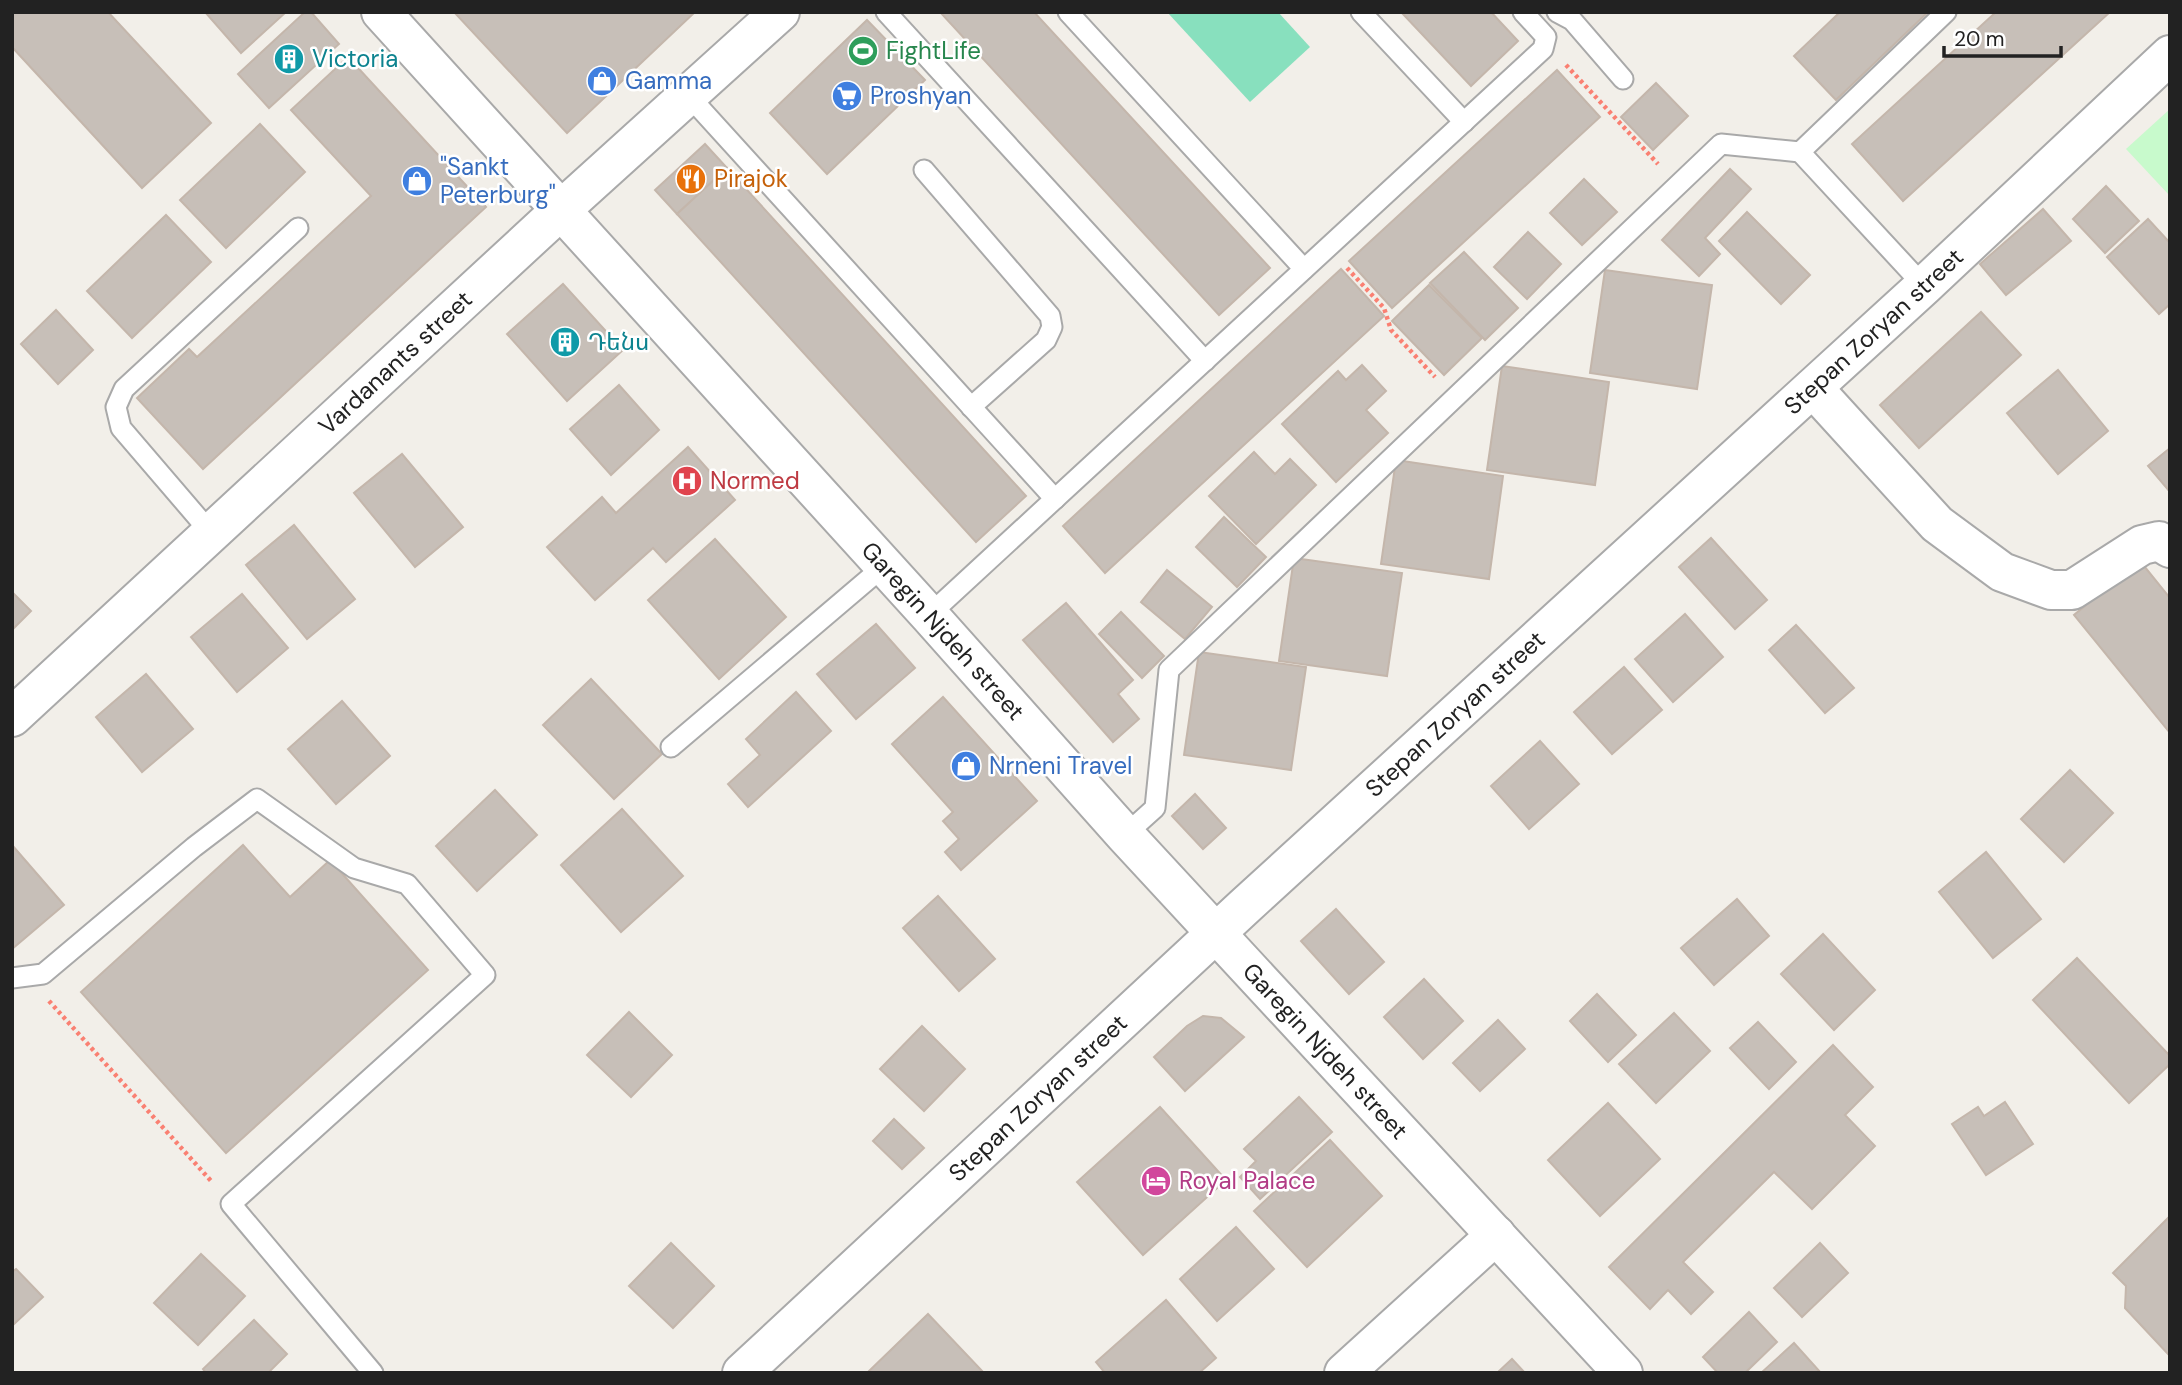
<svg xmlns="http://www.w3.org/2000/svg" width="2182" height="1385" viewBox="0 0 2182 1385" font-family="'DM Sans','Noto Sans Armenian',sans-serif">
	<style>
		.park { fill: #c8facc }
		.pitch { fill: #88e0be }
		.building { fill: #c7bfb8; stroke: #c4b6ab; stroke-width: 2 }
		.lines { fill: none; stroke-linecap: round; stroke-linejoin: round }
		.service-casing { stroke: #a9a9a9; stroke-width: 23 }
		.minor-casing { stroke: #a9a9a9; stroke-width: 42 }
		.path { stroke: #fa8072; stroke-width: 4.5; stroke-dasharray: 3.5 3.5; stroke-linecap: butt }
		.service { stroke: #fff; stroke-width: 19 }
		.minor { stroke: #fff; stroke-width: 38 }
		.labels { text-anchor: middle; stroke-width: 5; stroke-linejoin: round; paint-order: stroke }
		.leisure-label { font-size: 24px; fill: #27864d; stroke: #fff; text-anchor: start }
		.culture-label { font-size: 24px; fill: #0d838f; stroke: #fff; text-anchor: start }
		.shop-label { font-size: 24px; fill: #366cbe; stroke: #fff; text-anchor: start }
		.food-label { font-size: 24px; fill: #c56008; stroke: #fff; text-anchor: start }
		.street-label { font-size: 24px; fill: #222; stroke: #fff }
		.health-label { font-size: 24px; fill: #be3a42; stroke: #fff; text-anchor: start }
		.hotel-label { font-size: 24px; fill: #b23c85; stroke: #fff; text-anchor: start }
	</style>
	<rect width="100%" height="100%" fill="#f2efe9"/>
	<path class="park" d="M2170,109V196L2126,149Z"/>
	<path class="pitch" d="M1167,12H1278L1310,47L1250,102Z"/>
	<g class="building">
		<path d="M12,12H108L211,123L142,188L12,47Z"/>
		<path d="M205,12H286L241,53Z"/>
		<path d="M305,12H311L339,44L269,108L238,74Z"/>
		<path d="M454,12H695L567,133Z"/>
		<path d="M940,12H1034L1270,268L1219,315Z"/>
		<path d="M1401,12H1491L1518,41L1471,86Z"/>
		<path d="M1840,12H1928L1836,100L1794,56Z"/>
		<path d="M1996,12H2110L1903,201L1852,144Z"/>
		<path d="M867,20L925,80L827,174L770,113Z"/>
		<path d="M348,57L486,207L203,469L137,398L189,349L197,357L371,196L291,110Z"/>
		<path d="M1557,70L1600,117L1392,308L1349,261Z"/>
		<path d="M1656,83L1688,116L1653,150L1621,117Z"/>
		<path d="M260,124L305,172L226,248L180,200Z"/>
		<path d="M705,144L727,168L677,214L655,190Z"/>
		<path d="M727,168L1026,496L976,542L677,214Z"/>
		<path d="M1730,169L1751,189L1705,238L1720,254L1699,276L1662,240Z"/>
		<path d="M1584,179L1617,212L1582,245L1550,213Z"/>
		<path d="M2106,186L2139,221L2105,253L2073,219Z"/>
		<path d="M2043,209L2071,241L2006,295L1980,264Z"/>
		<path d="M1747,212L1810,275L1781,304L1719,241Z"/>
		<path d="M166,215L211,262L132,338L87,291Z"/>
		<path d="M2148,219L2170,243V304L2159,314L2107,257Z"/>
		<path d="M1528,232L1561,264L1527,299L1494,267Z"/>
		<path d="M1464,252L1518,308L1485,340L1430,283Z"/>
		<path d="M1341,269L1384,316L1105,573L1063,526Z"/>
		<path d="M1605,270L1712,285L1697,389L1590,373Z"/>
		<path d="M563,284L623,350L567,401L507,334Z"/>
		<path d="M1429,285L1482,338L1444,375L1392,321Z"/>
		<path d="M56,310L93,350L58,384L21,344Z"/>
		<path d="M1981,312L2021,355L1919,448L1880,405Z"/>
		<path d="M1362,365L1386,391L1366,410L1388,433L1336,482L1282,424L1338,371L1346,380Z"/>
		<path d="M1502,366L1609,382L1595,485L1487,470Z"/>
		<path d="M2058,370L2108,431L2058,474L2007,413Z"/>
		<path d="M619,385L659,430L611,475L570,429Z"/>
		<path d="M688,447L735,500L666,562L653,548L595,600L547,547L602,497L616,513Z"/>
		<path d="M2170,448V492L2148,466Z"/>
		<path d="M1254,452L1275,474L1290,459L1316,485L1256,544L1209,496Z"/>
		<path d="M402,454L463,527L415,567L354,493Z"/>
		<path d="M1396,460L1503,476L1489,579L1381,564Z"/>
		<path d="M1224,517L1266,557L1237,587L1196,547Z"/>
		<path d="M294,525L355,599L307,639L246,565Z"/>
		<path d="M1711,538L1767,600L1735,629L1679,567Z"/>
		<path d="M715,539L786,617L719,679L648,600Z"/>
		<path d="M1294,558L1402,573L1387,676L1279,661Z"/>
		<path d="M2140,561L2170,598V733L2074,615Z"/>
		<path d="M1167,570L1212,607L1185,639L1141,602Z"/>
		<path d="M12,592L31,611L12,630Z"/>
		<path d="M242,594L288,648L237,692L191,637Z"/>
		<path d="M1066,603L1133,680L1118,694L1139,719L1113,742L1023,640Z"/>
		<path d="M1121,612L1164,656L1142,678L1099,634Z"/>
		<path d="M1685,614L1723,657L1673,702L1635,659Z"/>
		<path d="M876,624L915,668L856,719L817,674Z"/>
		<path d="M1796,625L1854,688L1825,713L1769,650Z"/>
		<path d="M1199,652L1306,667L1291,770L1184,755Z"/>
		<path d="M1624,667L1662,710L1612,754L1574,712Z"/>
		<path d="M146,674L193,729L142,772L96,717Z"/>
		<path d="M591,679L662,754L614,799L543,725Z"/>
		<path d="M796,692L831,731L748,807L728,784L760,755L746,739Z"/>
		<path d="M943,697L1037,801L961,870L945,852L959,839L943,821L953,812L892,744Z"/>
		<path d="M342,701L390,756L336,804L288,749Z"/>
		<path d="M1540,741L1579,784L1529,829L1491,786Z"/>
		<path d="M2070,770L2113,813L2064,862L2021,819Z"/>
		<path d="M495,790L537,835L477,891L436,846Z"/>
		<path d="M1195,794L1226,828L1203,849L1172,816Z"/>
		<path d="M622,809L683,876L621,932L561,865Z"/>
		<path d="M12,845L64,905L12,949Z"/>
		<path d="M243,845L290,897L330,860L428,970L226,1153L81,992Z"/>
		<path d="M1986,852L2041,919L1993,958L1939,892Z"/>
		<path d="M938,896L995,959L959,991L903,928Z"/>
		<path d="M1737,899L1769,936L1714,985L1681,948Z"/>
		<path d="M1336,909L1384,962L1349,994L1301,941Z"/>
		<path d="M1823,934L1875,990L1834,1030L1781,974Z"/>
		<path d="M2077,958L2170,1056V1064L2129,1103L2033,1000Z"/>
		<path d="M1424,979L1463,1021L1423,1059L1384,1017Z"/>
		<path d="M1597,994L1636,1035L1608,1062L1570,1021Z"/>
		<path d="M629,1012L672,1055L631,1097L587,1055Z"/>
		<path d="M1674,1013L1710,1051L1656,1103L1619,1064Z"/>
		<path d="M1203,1016L1221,1018L1244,1037L1185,1091L1154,1057L1187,1026Z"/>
		<path d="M1498,1020L1525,1049L1480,1091L1453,1063Z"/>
		<path d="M1758,1022L1796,1062L1769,1089L1730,1048Z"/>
		<path d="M922,1026L965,1069L924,1111L880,1069Z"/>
		<path d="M1833,1045L1873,1087L1845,1115L1875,1146L1812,1209L1774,1172L1683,1262L1713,1292L1691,1314L1668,1290L1650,1309L1609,1267Z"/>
		<path d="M1299,1097L1332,1132L1260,1199L1240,1177L1256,1161L1244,1149Z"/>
		<path d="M2005,1102L2033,1144L1986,1175L1952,1124L1978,1107L1984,1116Z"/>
		<path d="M1608,1103L1660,1159L1600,1216L1548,1160Z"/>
		<path d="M1160,1107L1226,1180L1143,1255L1077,1182Z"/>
		<path d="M894,1119L924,1148L902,1169L873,1141Z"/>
		<path d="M1330,1140L1382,1196L1307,1267L1254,1211Z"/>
		<path d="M2170,1216V1353L2168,1354L2125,1308L2126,1286L2113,1273Z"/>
		<path d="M1236,1227L1274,1269L1217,1321L1180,1279Z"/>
		<path d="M671,1243L714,1286L673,1328L629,1286Z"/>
		<path d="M1820,1243L1848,1273L1802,1317L1774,1288Z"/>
		<path d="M201,1254L245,1296L198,1345L154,1303Z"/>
		<path d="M16,1269L43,1297L12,1326V1272Z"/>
		<path d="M1166,1300L1216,1358L1199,1373H1105L1096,1362Z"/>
		<path d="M1749,1312L1777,1342L1745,1373H1718L1703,1357Z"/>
		<path d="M928,1314L984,1373H869L868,1372Z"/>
		<path d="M254,1320L287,1354L268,1373H206L203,1369Z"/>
		<path d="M1794,1343L1821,1373H1761Z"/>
		<path d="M1512,1359L1525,1373H1497Z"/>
	</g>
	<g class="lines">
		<g class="service-casing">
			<g id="service">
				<path d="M886,12L1205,361"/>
				<path d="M1068,12L1304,269"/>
				<path d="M1361,12L1464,122"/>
				<path d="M1557,12L1572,20L1623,79"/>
				<path d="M688,95L1055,499"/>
				<path d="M1800,152L1924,286"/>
				<path d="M924,170L1050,316L1052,327L1046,340L971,407"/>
				<path d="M211,533L121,428L116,407L124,389L298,228"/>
				<path d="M929,615L1543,49L1546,37L1523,12"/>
				<path d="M671,747L884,566"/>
				<path d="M1125,835L1155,808L1169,670L1721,144L1800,152L1946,12"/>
				<path d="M12,978L43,974L194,847L257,799L354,868L407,884L485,975L231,1204L373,1373"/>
			</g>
		</g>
		<g class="minor-casing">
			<g id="minor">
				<path id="s1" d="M381,12L929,615L1125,835L1623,1373"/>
				<path d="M1813,388L1937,524L2002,572L2051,590H2072L2142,545L2159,541L2170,548"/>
				<path id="s2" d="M12,717L562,209L780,12"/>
				<path id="s3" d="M742,1373L1244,907L1924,286L2170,55"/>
				<path d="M1344,1373L1496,1235"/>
			</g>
		</g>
		<g class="path">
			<path d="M1566,65L1658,164"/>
			<path d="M1347,268L1384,308L1391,330L1435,377"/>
			<path d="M49,1001L212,1182"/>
		</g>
		<use href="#service" class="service"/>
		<use href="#minor" class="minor"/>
	</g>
	<defs>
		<g id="stadium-disc" transform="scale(1.575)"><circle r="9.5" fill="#2e9e5b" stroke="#fff"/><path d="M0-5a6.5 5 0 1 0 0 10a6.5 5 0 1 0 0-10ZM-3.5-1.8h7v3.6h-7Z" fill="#fff"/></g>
		<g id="building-disc" transform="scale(1.575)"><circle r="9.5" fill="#0f9aa8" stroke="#fff"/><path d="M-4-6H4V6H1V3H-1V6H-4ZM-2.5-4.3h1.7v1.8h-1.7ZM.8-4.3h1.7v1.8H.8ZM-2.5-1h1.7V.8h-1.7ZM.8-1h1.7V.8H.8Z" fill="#fff"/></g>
		<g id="shop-disc" transform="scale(1.575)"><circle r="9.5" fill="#3f7fe0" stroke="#fff"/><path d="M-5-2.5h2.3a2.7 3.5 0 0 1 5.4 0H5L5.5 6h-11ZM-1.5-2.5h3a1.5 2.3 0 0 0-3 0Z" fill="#fff"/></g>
		<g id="supermarket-disc" transform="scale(1.575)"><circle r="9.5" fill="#3f7fe0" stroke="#fff"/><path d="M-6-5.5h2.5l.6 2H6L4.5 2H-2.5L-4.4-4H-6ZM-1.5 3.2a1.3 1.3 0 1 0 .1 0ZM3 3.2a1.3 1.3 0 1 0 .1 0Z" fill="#fff"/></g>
		<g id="restaurant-disc" transform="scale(1.575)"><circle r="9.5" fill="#e8710a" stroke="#fff"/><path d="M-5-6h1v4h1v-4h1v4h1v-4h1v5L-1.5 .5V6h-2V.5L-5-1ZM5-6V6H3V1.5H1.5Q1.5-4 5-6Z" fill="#fff"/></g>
		<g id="hospital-disc" transform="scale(1.575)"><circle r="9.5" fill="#e0444e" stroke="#fff"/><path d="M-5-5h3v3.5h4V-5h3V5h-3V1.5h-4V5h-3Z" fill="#fff"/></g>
		<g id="hotel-disc" transform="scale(1.575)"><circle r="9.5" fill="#d1479c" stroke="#fff"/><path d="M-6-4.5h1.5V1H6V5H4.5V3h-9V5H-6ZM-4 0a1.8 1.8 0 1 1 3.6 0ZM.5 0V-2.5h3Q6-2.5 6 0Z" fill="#fff"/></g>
	</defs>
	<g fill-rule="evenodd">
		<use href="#stadium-disc" x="863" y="51"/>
		<use href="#building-disc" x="289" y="59"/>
		<use href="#shop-disc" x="602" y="81"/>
		<use href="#supermarket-disc" x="847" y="96"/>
		<use href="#restaurant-disc" x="691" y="179"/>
		<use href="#shop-disc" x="417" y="181"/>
		<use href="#building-disc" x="565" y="342"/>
		<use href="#hospital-disc" x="687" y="481"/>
		<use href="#shop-disc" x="966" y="766"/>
		<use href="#hotel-disc" x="1156" y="1181"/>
	</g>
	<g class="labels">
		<g class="leisure-label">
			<text x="886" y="59">FightLife</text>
		</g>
		<g class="culture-label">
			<text x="312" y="67">Victoria</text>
			<text x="588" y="350">Դենս</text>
		</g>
		<g class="shop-label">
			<text x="625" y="89">Gamma</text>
			<text x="870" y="104">Proshyan</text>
			<text x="440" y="175">"Sankt<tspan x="440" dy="28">Peterburg"</tspan></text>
			<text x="989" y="774">Nrneni Travel</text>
		</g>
		<g class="food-label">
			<text x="714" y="187">Pirajok</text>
		</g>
		<g class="street-label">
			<text dy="8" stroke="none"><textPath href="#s3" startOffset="1538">Stepan Zoryan street</textPath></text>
			<text dy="8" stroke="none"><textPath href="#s2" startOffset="522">Vardanants street</textPath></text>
			<text dy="8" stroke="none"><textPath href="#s1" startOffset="836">Garegin Njdeh street</textPath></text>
			<text dy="8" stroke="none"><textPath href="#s3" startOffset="971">Stepan Zoryan street</textPath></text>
			<text dy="8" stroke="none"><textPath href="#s1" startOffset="1404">Garegin Njdeh street</textPath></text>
			<text dy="8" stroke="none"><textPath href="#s3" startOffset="404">Stepan Zoryan street</textPath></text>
		</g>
		<g class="health-label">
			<text x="710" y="489">Normed</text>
		</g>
		<g class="hotel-label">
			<text x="1179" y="1189">Royal Palace</text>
		</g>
	</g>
	<rect width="2182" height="1385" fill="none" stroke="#222222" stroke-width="28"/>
	<path d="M1944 46v10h117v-10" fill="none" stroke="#222222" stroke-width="3.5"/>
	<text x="1954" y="46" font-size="21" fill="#222222" stroke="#ffffff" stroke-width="5" paint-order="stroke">20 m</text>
</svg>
